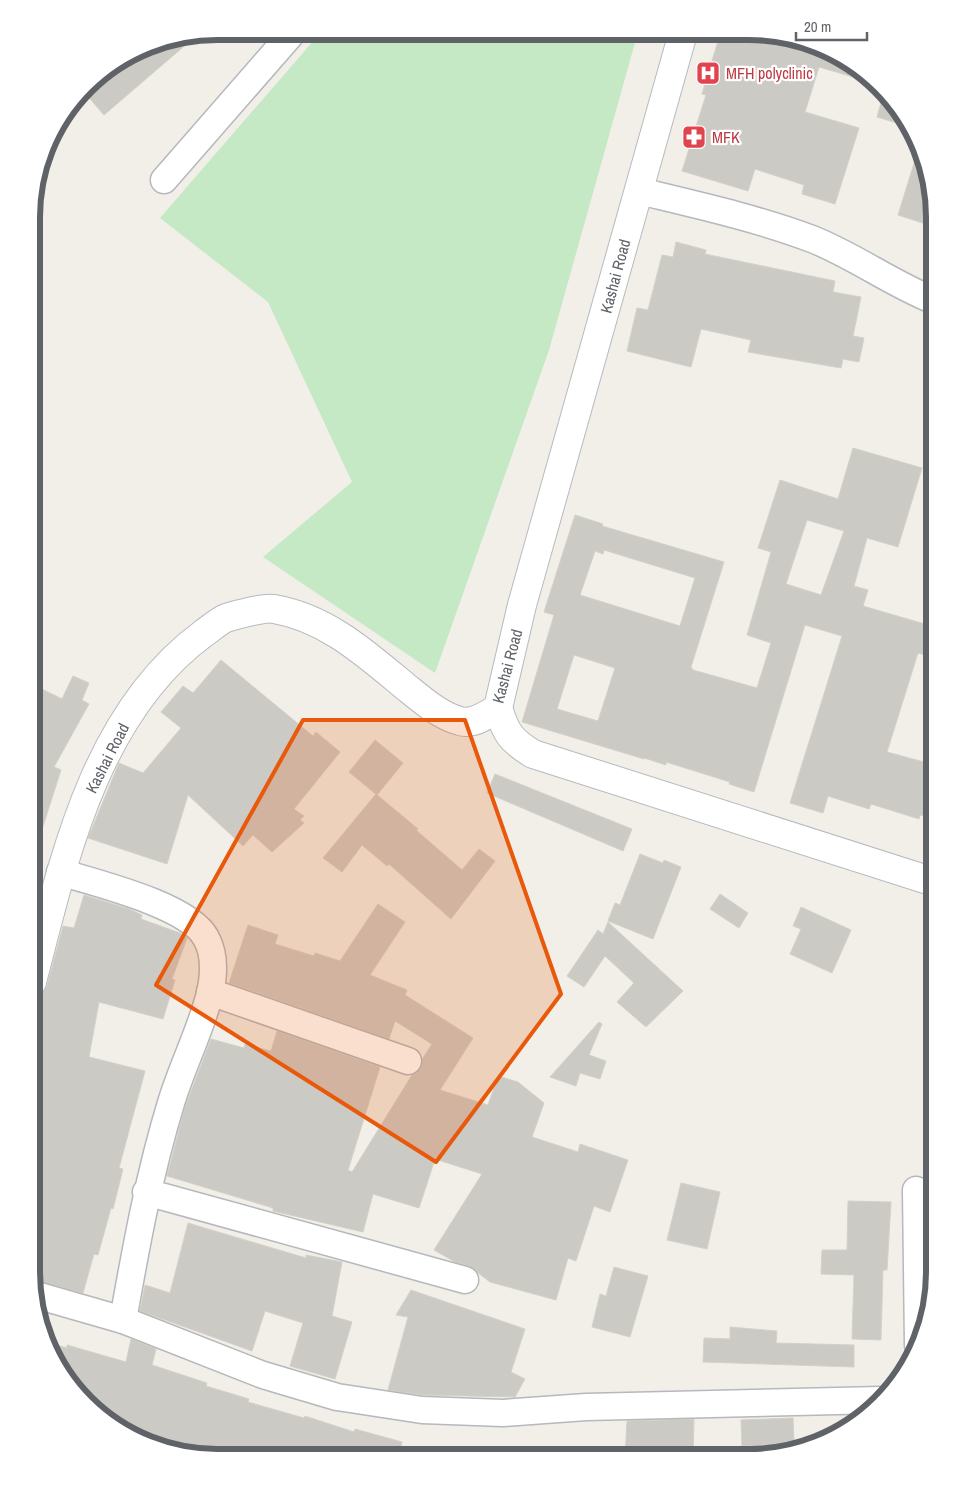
<svg xmlns="http://www.w3.org/2000/svg" width="966" height="1489" viewBox="0 0 966 1489" font-family="'Archivo Narrow',sans-serif">
	<style>
		.green { fill: #c5e8c5 }
		.building { fill: #cccac5; stroke: #d6d1c6; fill-rule: evenodd }
		.lines { fill: none; stroke-linecap: round; stroke-linejoin: round }
		.street-casing { stroke: #b5b8bc; stroke-width: 29 }
		.secondary-casing { stroke: #b6babf; stroke-width: 30 }
		.street { stroke: #fff; stroke-width: 26 }
		.secondary { stroke: #fff; stroke-width: 28 }
		.marked { fill: #e8590c; fill-opacity: 0.2; stroke: #e8590c; stroke-width: 4; stroke-linejoin: round }
		.labels { text-anchor: middle; stroke-width: 4.5; stroke-linejoin: round; paint-order: stroke }
		.health-label { font-size: 16px; fill: #be3a42; stroke: #fff; text-anchor: start }
		.street-label { font-size: 16px; fill: #5f6368; stroke: #fff }
		.rim { fill: none; stroke: #5f6368; stroke-width: 6 }
	</style>
	<rect width="100%" height="100%" fill="#f1efe8"/>
	<path class="green" d="M321,32H638L549,350L435,673L263,557L352,482L268,302L160,218Z"/>
	<g class="building">
		<path d="M727,33H773L820,46L862,70L869,77L867,81L819,67L805,112L859,128L835,204L802,194L804,185L755,169L748,191L682,171L706,95L702,94L718,41L724,43Z"/>
		<path d="M196,36L104,115L84,92L117,63L146,45Z"/>
		<path d="M884,92L896,104L910,127L877,117Z"/>
		<path d="M920,144L935,217V227L898,215Z"/>
		<path d="M676,242L706,250L705,254L835,281L833,292L861,297L853,336L864,338L859,362L843,359L841,368L748,352L751,340L701,329L691,367L627,351L637,308L648,310L662,255L673,257Z"/>
		<path d="M853,448L922,468L898,547L867,538L854,586L868,590L863,606L935,627V658L918,653L887,752L935,765V819L920,815L919,819L871,804L869,809L828,796L823,813L790,803L842,636L805,625L754,792L729,784L730,782L666,762V765L644,758V759L522,722L554,615L544,612L575,515L603,524L602,526L724,562L691,667L693,670L757,688L771,643L747,635L771,552L758,548L780,480L838,499ZM807,520L844,531L821,595L786,584ZM604,550L695,578L680,626L580,595L595,551L603,554ZM574,655L615,668L598,721L557,709Z"/>
		<path d="M221,660L313,736L316,732L340,752L294,809L304,816L300,820L304,823L272,852L253,835L243,846L188,795L167,864L88,838L119,763L143,773L181,728L161,712L183,686L193,693Z"/>
		<path d="M73,676L89,683L82,700L89,704L54,767L61,770L36,848L32,847V684L62,699Z"/>
		<path d="M375,740L403,763L377,795L349,772Z"/>
		<path d="M495,774L632,829L623,851L487,793Z"/>
		<path d="M376,794L418,829L416,830L462,870L479,849L495,861L451,919L389,864L387,866L362,845L342,872L323,858Z"/>
		<path d="M640,854L663,863L664,860L681,867L653,939L608,921L615,903L620,905Z"/>
		<path d="M720,894L748,913L739,928L710,909Z"/>
		<path d="M84,895L129,909L142,915L141,919L180,933L187,938L172,979L175,980L163,1019L99,1002L89,1057L145,1071L119,1168L123,1169L113,1209L111,1208L98,1255L94,1254L83,1293L33,1280L31,1272L32,1011L35,997L43,993L47,986L63,926L74,928Z"/>
		<path d="M378,904L405,922L370,975L407,990L405,995L473,1038L440,1090L488,1105L498,1076L518,1082L544,1103L532,1137L578,1152L580,1144L628,1160L610,1212L594,1206L576,1261L568,1258L556,1300L490,1282L469,1266L455,1262L434,1250L482,1174L435,1159L419,1208L373,1194L363,1232L273,1211V1208L167,1176L185,1107L211,1039L244,1048L245,1044L271,1051L277,1031L380,1067L348,1170L352,1172L412,1075L422,1066L423,1058L432,1044L395,1021L389,1039L229,983L248,925L278,935L275,944L314,956L315,953L340,961Z"/>
		<path d="M801,907L851,930L832,973L790,954L801,929L793,926Z"/>
		<path d="M608,922L683,991L646,1027L617,1002L634,983L605,956L584,987L567,976L598,930L603,934Z"/>
		<path d="M599,1022L602,1024L589,1055L606,1061L600,1079L580,1073L576,1086L550,1077Z"/>
		<path d="M681,1183L720,1192L707,1249L667,1240Z"/>
		<path d="M848,1201L891,1202L887,1270H883L881,1340L852,1339L854,1275L821,1274L822,1250H847Z"/>
		<path d="M188,1223L306,1258V1255L342,1262L332,1316L352,1322L335,1379L290,1366L303,1323L265,1311L252,1351L140,1311L145,1285L170,1293Z"/>
		<path d="M614,1267L648,1276L630,1337L592,1327L600,1294L606,1296Z"/>
		<path d="M411,1290L525,1329L511,1372L525,1379L515,1397L423,1395L388,1390L408,1317L396,1315Z"/>
		<path d="M730,1327L777,1331L776,1343L854,1345V1367L703,1362L704,1338L730,1339Z"/>
		<path d="M131,1339L156,1349L152,1365L207,1383L206,1386L249,1399L248,1402L304,1418L305,1416L354,1432L355,1429L402,1442L398,1457L193,1456L146,1444L104,1420L70,1385L45,1342L67,1348V1345L126,1362Z"/>
		<path d="M793,1418L794,1443H789L788,1450L766,1454V1445L742,1446L741,1420Z"/>
		<path d="M694,1419L693,1458L625,1457L627,1421Z"/>
	</g>
	<g class="lines">
		<g class="street-casing">
			<g id="street">
				<path d="M164,180L294,31"/>
				<path d="M639,191C697,205 756,218 812,239C855,256 892,284 935,301"/>
				<path d="M60,872C95,883 189,905 206,938C215,954 214,975 210,993C201,1030 182,1066 171,1103C149,1175 136,1247 123,1320"/>
				<path d="M210,992L408,1061"/>
				<path d="M916,1190L918,1345"/>
				<path d="M146,1192L465,1280"/>
				<path d="M36,1295L123,1320L263,1375L337,1397L422,1410L503,1413L586,1407L881,1400"/>
			</g>
		</g>
		<g class="secondary-casing">
			<g id="secondary">
				<path d="M498,708C506,733 510,740 533,754L934,882"/>
				<path d="M32,982C64,858 95,713 204,633C211,628 219,621 226,618C235,615 265,607 274,609C327,618 366,654 406,687C421,699 440,716 460,721C473,725 487,715 498,708L522,605L683,33"/>
			</g>
		</g>
		<use href="#street" class="street"/>
		<use href="#secondary" class="secondary"/>
	</g>
	<path class="marked" d="M303,720H465L561,994L436,1162L156,985Z"/>
	<defs>
		<g id="hospital-square" transform="scale(1.25)"><rect x="-9" y="-9" width="18" height="18" rx="4" fill="#e0444e" stroke="#fff"/><path d="M-5-5h3v3.5h4V-5h3V5h-3V1.5h-4V5h-3Z" fill="#fff"/></g>
		<g id="pharmacy-square" transform="scale(1.25)"><rect x="-9" y="-9" width="18" height="18" rx="4" fill="#e0444e" stroke="#fff"/><path d="M-2-6h4v4h4v4h-4v4h-4v-4h-4v-4h4Z" fill="#fff"/></g>
	</defs>
	<g fill-rule="evenodd">
		<use href="#hospital-square" x="708" y="73"/>
		<use href="#pharmacy-square" x="694" y="137"/>
	</g>
	<g class="labels">
		<g class="health-label">
			<text x="726" y="79">MFH polyclinic</text>
			<text x="712" y="143">MFK</text>
		</g>
		<g class="street-label">
			<text transform="translate(615 276) rotate(-75)" y="6">Kashai Road</text>
			<text transform="translate(507 666) rotate(-75)" y="6">Kashai Road</text>
			<text transform="translate(107 758) rotate(-63)" y="6">Kashai Road</text>
		</g>
	</g>
	<path d="M0 0H966V1489H0ZM217 40H749A177 177 0 0 1 926 217V1272A177 177 0 0 1 749 1449H217A177 177 0 0 1 40 1272V217A177 177 0 0 1 217 40Z" fill="#fff" fill-rule="evenodd"/>
	<path class="rim" d="M217 40H749A177 177 0 0 1 926 217V1272A177 177 0 0 1 749 1449H217A177 177 0 0 1 40 1272V217A177 177 0 0 1 217 40Z"/>
	<path d="M796 32v8h71v-8" fill="none" stroke="#5f6368" stroke-width="2.5"/>
	<text x="804" y="32" font-size="15" fill="#5f6368" stroke="#ffffff" stroke-width="4" paint-order="stroke">20 m</text>
</svg>
